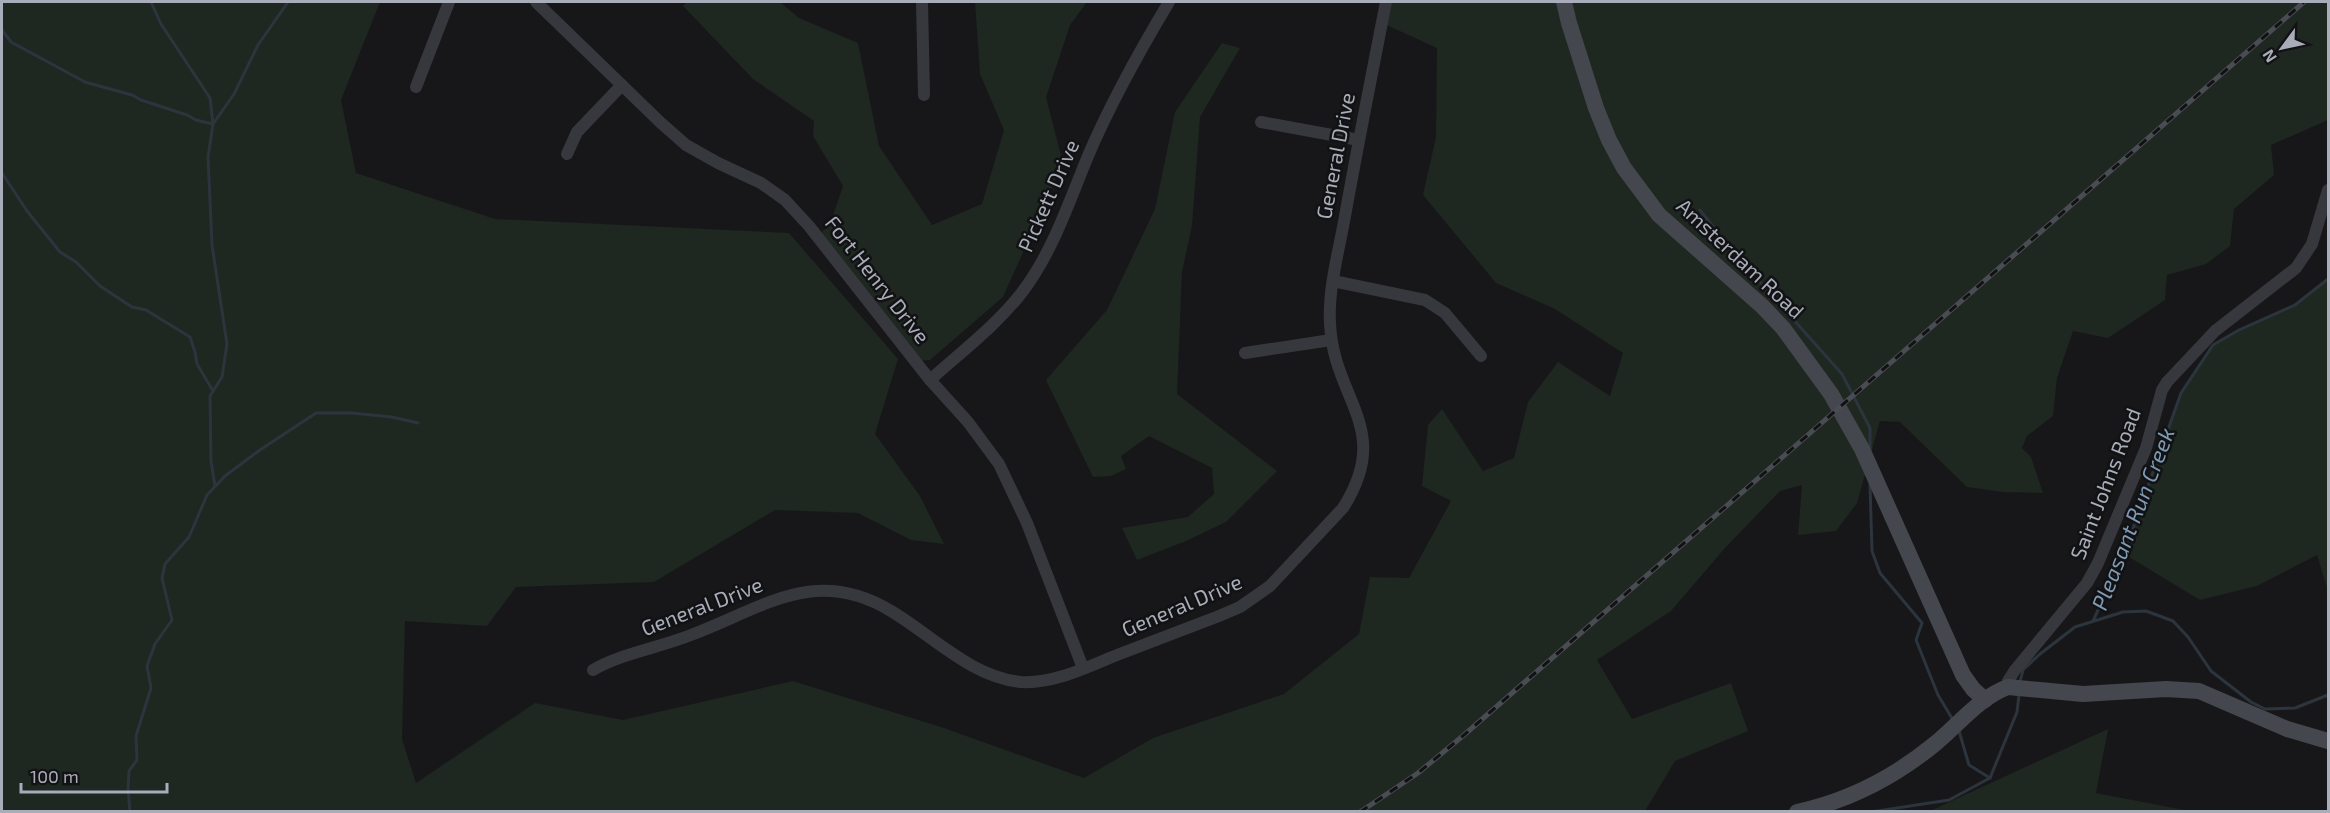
<svg xmlns="http://www.w3.org/2000/svg" width="2330" height="813" viewBox="0 0 2330 813" font-family="'Exo 2',sans-serif">
	<style>
		.green { fill: #1e2720 }
		.lines { fill: none; stroke-linecap: round; stroke-linejoin: round }
		.stream { stroke: #2c353d; stroke-width: 3 }
		.street { stroke: #37383e; stroke-width: 12 }
		.secondary { stroke: #45474e; stroke-width: 16 }
		.rail-casing { stroke: #4a4c53; stroke-width: 5 }
		.rail { stroke: #121214; stroke-width: 3; stroke-dasharray: 9; stroke-linecap: butt }
		.labels { text-anchor: middle; stroke-width: 5; stroke-linejoin: round; paint-order: stroke }
		.street-label { font-size: 21px; fill: #a8adb9; stroke: #121214 }
		.water-label { font-size: 22px; font-style: italic; fill: #7e9bb6; stroke: #121214 }
	</style>
	<rect width="100%" height="100%" fill="#171719"/>
	<g class="green">
		<path d="M2,2H380L341,100L356,173L495,219L789,233L898,359L875,434L920,496L944,544L911,540L858,513L775,510L654,582L516,587L487,626L405,621L402,739L416,783L535,703L623,720L793,681L944,728L1084,778L1153,738L1284,694L1359,634L1370,577L1409,578L1451,501L1422,486L1428,425L1442,409L1483,471L1514,458L1528,402L1558,362L1610,396L1623,353L1555,309L1496,283L1423,195L1436,137L1437,48L1382,23L1386,2H2328V120L2271,145L2274,175L2234,209L2230,246L2206,264L2167,275L2165,300L2108,338L2073,331L2057,378L2053,416L2027,436L2022,448L2031,457L2043,493L2003,492L1967,487L1900,422L1880,421L1857,503L1836,531L1798,535L1802,485L1780,491L1725,548L1671,611L1597,660L1632,719L1731,683L1748,731L1675,761L1645,811L2,812Z"/>
		<path d="M687,2H780L799,18L858,43L879,146L932,225L982,204L1004,130L980,74L975,2H1087L1070,25L1046,97L1063,163L1003,297L930,360L915,361L816,235L829,227L843,186L813,136L814,121L753,79L683,6Z"/>
		<path d="M1222,43L1240,48L1200,117L1192,226L1182,272L1177,394L1277,471L1226,522L1186,541L1137,560L1122,528L1188,517L1214,494L1212,468L1149,436L1121,456L1126,469L1111,476L1093,477L1046,380L1107,310L1155,209L1175,112Z"/>
		<path d="M2328,279V591L2317,555L2257,586L2200,600L2124,554L2181,393L2213,345L2239,330L2295,305Z"/>
		<path d="M2108,729L2096,793L2189,811H1930Z"/>
	</g>
	<g class="lines">
		<g class="stream">
			<path d="M151,2L161,24L210,98L213,124L208,157L212,245L227,344L222,377L210,396L211,461L215,486"/>
			<path d="M2,30L11,42L85,82L132,95L141,100L187,115L196,120L213,124L234,94L258,45L288,2"/>
			<path d="M2,173L27,211L60,252L76,262L100,286L132,307L146,310L190,337L195,352L197,364L213,391"/>
			<path d="M1700,210L1734,253L1842,374L1870,428V449"/>
			<path d="M1870,485L1872,551L1880,573L1922,623L1916,640L1938,695L1953,720"/>
			<path d="M2093,621L2124,554L2181,393L2213,345L2239,330L2295,305L2328,279"/>
			<path d="M2020,682L2023,670L2040,654L2075,627L2123,612L2146,611L2173,621L2188,637L2211,671L2251,702L2265,709L2295,708L2328,695"/>
			<path d="M1959,731L1969,765L1990,778"/>
			<path d="M130,812L128,789L129,771L137,760L136,736L151,688L147,666L155,644L172,620L162,578L165,564L189,537L207,495L225,476L260,450L316,413H351L392,417L418,423"/>
			<path d="M1871,812L1949,800L1990,778L2017,712L2019,695"/>
		</g>
		<g class="street">
			<path d="M536,2L661,123L686,145L718,163L761,183L785,200L809,226L930,380L968,422L999,464L1027,523L1083,668"/>
			<path d="M922,2L924,95"/>
			<path d="M416,87L449,2"/>
			<path d="M1261,122L1359,140"/>
			<path d="M567,154L577,132L622,85"/>
			<path d="M1333,281L1425,300L1445,313L1481,356"/>
			<path d="M1245,353L1331,340"/>
			<path d="M930,380C961,352 997,325 1023,291C1053,251 1069,202 1088,156C1111,102 1139,52 1169,2"/>
			<path d="M593,670C623,653 658,648 691,635C763,608 815,565 891,611C933,636 971,677 1021,682C1054,684 1087,667 1117,655C1151,642 1185,629 1219,616L1240,607L1270,586L1343,508C1394,428 1333,400 1330,323C1328,288 1339,251 1345,216C1358,144 1372,73 1386,2"/>
			<path d="M2008,687V681L2015,670L2087,583L2098,563L2146,448L2162,390L2167,382L2215,331L2296,268L2312,244L2328,190"/>
		</g>
		<g class="secondary">
			<path d="M1564,2L1569,23L1596,108L1609,140L1624,168L1659,215L1762,306L1783,328L1831,394L1862,449L1963,675L1973,689L1985,700"/>
			<path d="M1797,812C1848,801 1896,776 1936,743C1958,725 1980,697 2008,687L2083,694L2166,689L2199,691L2287,729L2328,741"/>
		</g>
		<g class="rail-casing">
			<path id="rail" d="M1360,812L1418,773L1464,735L2304,2"/>
		</g>
		<use href="#rail" class="rail"/>
	</g>
	<g class="labels">
		<g class="street-label">
			<text transform="translate(1336 156) rotate(-79)" y="7">General Drive</text>
			<text transform="translate(1049 196) rotate(-66)" y="7">Pickett Drive</text>
			<text transform="translate(1740 259) rotate(43)" y="7">Amsterdam Road</text>
			<text transform="translate(877 280) rotate(52)" y="7">Fort Henry Drive</text>
			<text transform="translate(2106 484) rotate(-69)" y="7">Saint Johns Road</text>
			<text transform="translate(1182 606) rotate(-23)" y="7">General Drive</text>
			<text transform="translate(702 607) rotate(-21)" y="7">General Drive</text>
		</g>
		<g class="water-label">
			<text transform="translate(2133 519) rotate(-69)" y="8">Pleasant Run Creek</text>
		</g>
	</g>
	<rect width="2330" height="813" fill="none" stroke="#a8adb9" stroke-width="6"/>
	<g transform="translate(2282 48) rotate(237)" stroke="#121214" stroke-width="4.5" paint-order="stroke">
	<path d="M0-4.5L10 22L0 15L-10 22Z" fill="#a8adb9"/>
	<text y="-9" font-size="16" font-weight="bold" text-anchor="middle" fill="#a8adb9">N</text>
	</g>
	<path d="M21 783v9h146v-9" fill="none" stroke="#a8adb9" stroke-width="3"/>
	<text x="30" y="783" font-size="18" fill="#a8adb9" stroke="#121214" stroke-width="4.5" paint-order="stroke">100 m</text>
</svg>
